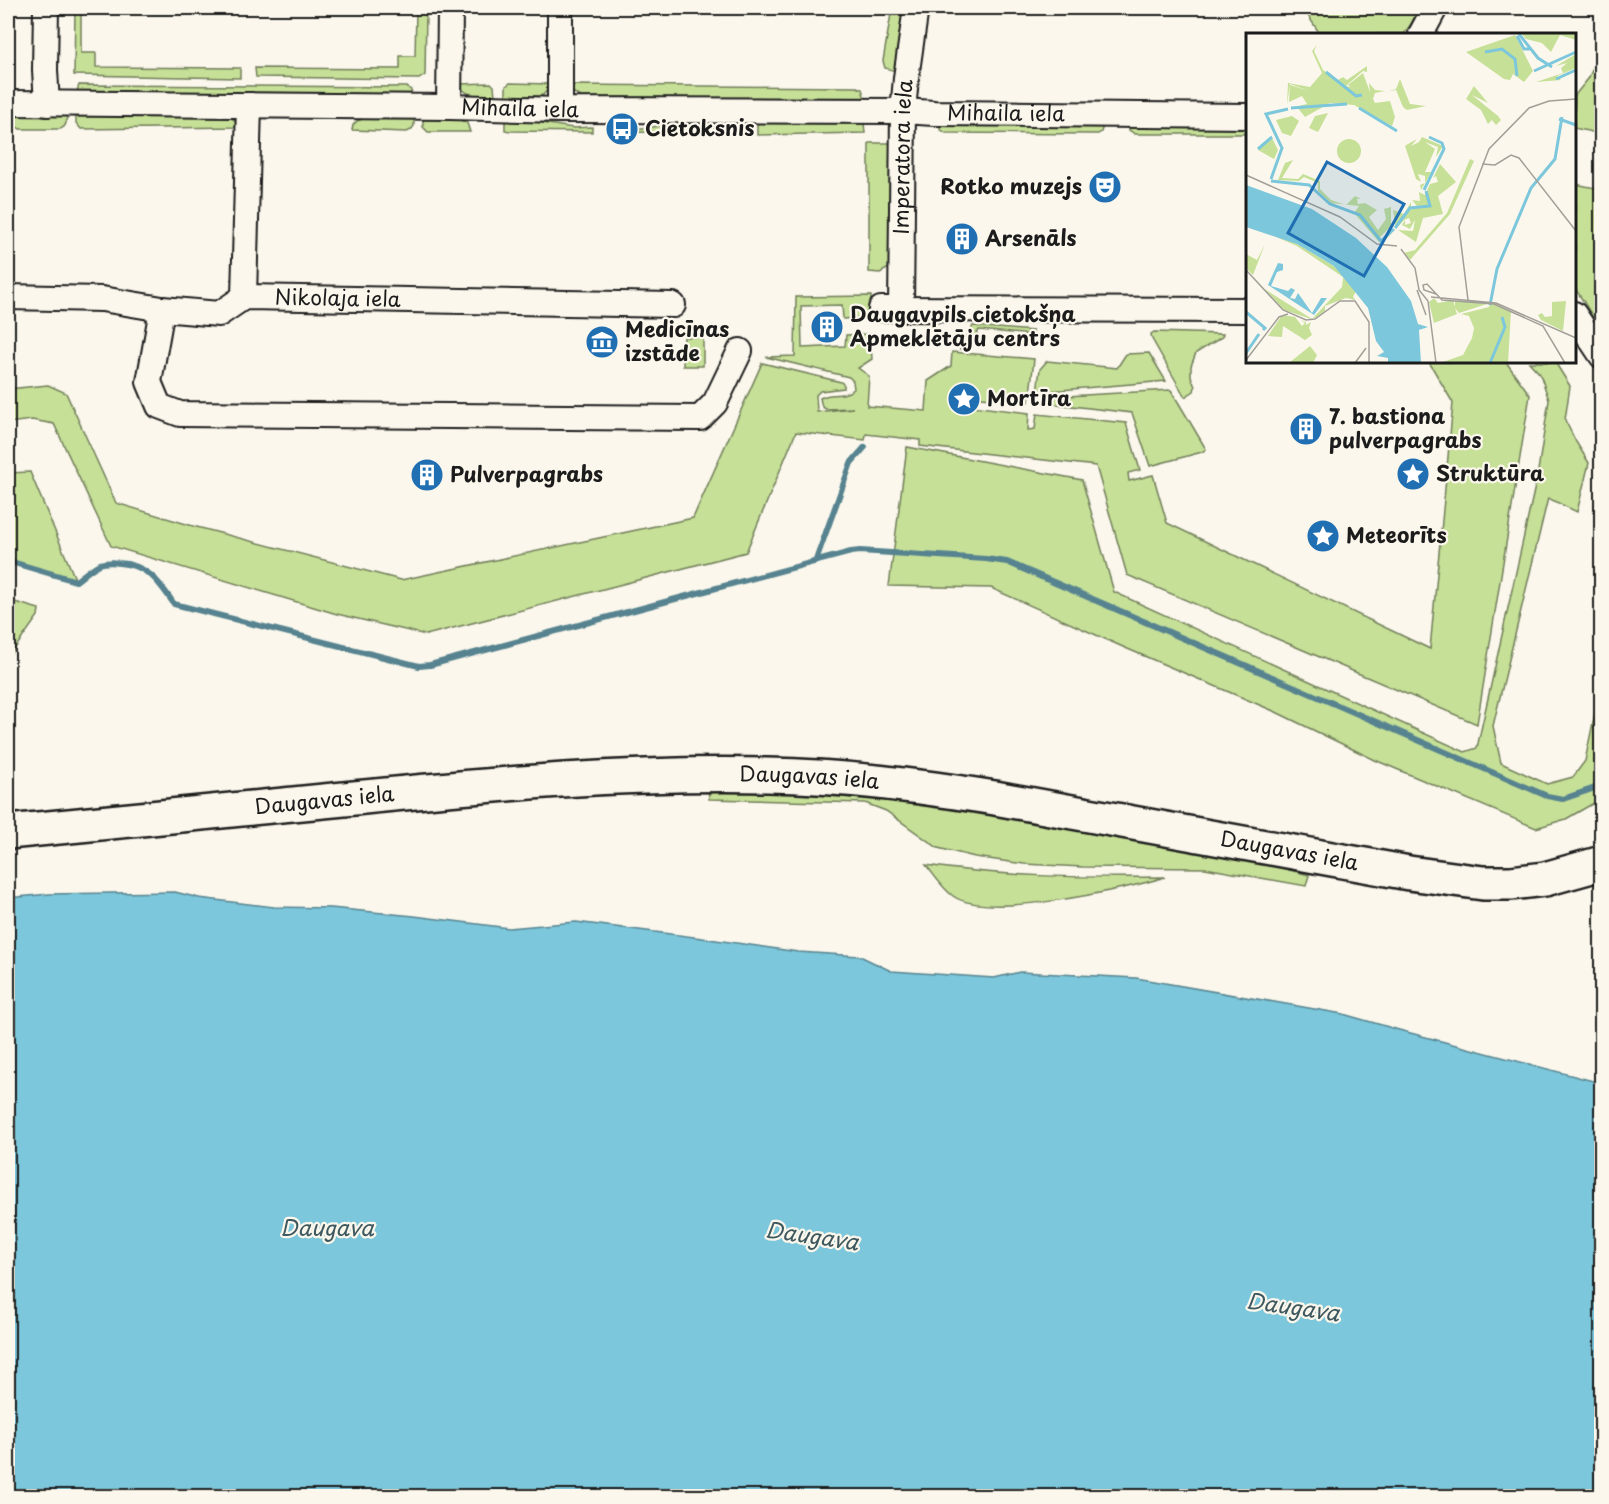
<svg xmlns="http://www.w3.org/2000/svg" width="1609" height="1504" viewBox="0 0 1609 1504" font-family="'Playpen Sans',sans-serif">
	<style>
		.green { fill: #c6e097; stroke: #717e5a; stroke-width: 1.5 }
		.water { fill: #7cc7db; stroke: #56838f; stroke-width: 1.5 }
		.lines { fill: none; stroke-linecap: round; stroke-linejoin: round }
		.stream { stroke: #56838f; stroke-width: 6 }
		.street-casing { stroke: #1c1c1c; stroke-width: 28 }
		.primary-casing { stroke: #1c1c1c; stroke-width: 38 }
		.street { stroke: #fbf7ec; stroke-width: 24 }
		.primary { stroke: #fbf7ec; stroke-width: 33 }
		.labels { text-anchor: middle; stroke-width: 4.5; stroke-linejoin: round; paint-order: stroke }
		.street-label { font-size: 21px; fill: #1c1c1c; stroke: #fbf7ec }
		.poi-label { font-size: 21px; font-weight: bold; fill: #1c1c1c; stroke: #fbf7ec; text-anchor: start }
		.water-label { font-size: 22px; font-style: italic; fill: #3e585f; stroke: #fbf7ec }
		.inset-river { fill: none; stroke: #7cc7db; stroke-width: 3 }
		.inset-road { fill: none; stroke: #a29f99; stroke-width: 1.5 }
		.view { fill: #1f6fb2; fill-opacity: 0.15; stroke: #1f6fb2; stroke-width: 3 }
		.inset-edge { fill: none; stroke: #1c1c1c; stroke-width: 3 }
	</style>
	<rect width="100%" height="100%" fill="#fbf7ec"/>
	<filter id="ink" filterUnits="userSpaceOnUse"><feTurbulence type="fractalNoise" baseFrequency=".0167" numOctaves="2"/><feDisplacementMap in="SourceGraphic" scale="12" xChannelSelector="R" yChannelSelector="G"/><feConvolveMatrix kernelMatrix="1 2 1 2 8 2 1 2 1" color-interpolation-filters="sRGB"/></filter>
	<g filter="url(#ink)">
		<g class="green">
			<path d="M892,8H905L896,71L885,68L883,61Z"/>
			<path d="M1303,8H1419L1411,24L1404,34H1320Z"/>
			<path d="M75,10H81V53H96V67L240,68V78L74,75Z"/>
			<path d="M416,11H426L425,75L419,79L256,77L255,68L400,69V56H415Z"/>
			<path d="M1601,50V134L1574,128L1575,95L1588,79Z"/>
			<path d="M491,83L494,86L495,96C482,95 465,98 459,84Z"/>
			<path d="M510,83L549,84L550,87L543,95L538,96H506V86Z"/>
			<path d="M79,85L407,87L411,90V95L77,91Z"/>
			<path d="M568,85L857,87L862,89L865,99L581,97L569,90Z"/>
			<path d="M15,115H67C66,122 67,127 60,129H20L16,126Z"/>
			<path d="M76,116H225C233,118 236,120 239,127L81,129L76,123Z"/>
			<path d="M414,118V126L411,130L407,132L352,130L353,125L357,121L363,119Z"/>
			<path d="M423,118L460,120L467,123L470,132H428L423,127Z"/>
			<path d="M523,120L573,128L592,127V132L510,131L505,130V121Z"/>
			<path d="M693,122H713L714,133L626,132L625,128H644Z"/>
			<path d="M757,123H864L865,133L757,135Z"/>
			<path d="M940,125L1103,126L1101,132L1098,134L946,133L940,129Z"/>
			<path d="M1129,127L1247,128V134H1135L1129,130Z"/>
			<path d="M869,143H890V259L889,268L880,273L869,272Z"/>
			<path d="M1575,184L1601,189V330L1575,288Z"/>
			<path d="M871,296L870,317L843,319L842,305L801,306L802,348L845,346L846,335L870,334L872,359L858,368L869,376L867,406L926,411L928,381L951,366L952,352L1034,359L1029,402L972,396C968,391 961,393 958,398L960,405L965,408L971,406L1029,413L1028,430L1035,429L1037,414L1126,423L1140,470L1128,473L1129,481L1153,475L1167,523L1430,649L1453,403L1429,362H1506L1530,395L1477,724L1127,575L1096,466L920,446V440L866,434L865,440L796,432L746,552L426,635L337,614L111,546L54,424L32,420L8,423V389L48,385L66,393L116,503L193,526L401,580L693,518L762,363L841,382L844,385V388L820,391L816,395L817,412L853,408L826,409L822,407L820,398C832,391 840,399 854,389L853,381L849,377L766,357L795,356L796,297Z"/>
			<path d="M973,326L1033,331V335L979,330L967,350L960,349Z"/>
			<path d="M1154,332L1223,334L1222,337L1196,353L1191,366V376L1195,387L1194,391L1185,397L1152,339L1151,334Z"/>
			<path d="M684,337H703V366H683Z"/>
			<path d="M1149,353L1166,381L1037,392L1040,369L1047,361L1117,368L1126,354Z"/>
			<path d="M1529,362H1555L1570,386L1565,420L1576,442L1589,463L1577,512L1548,498L1493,726L1501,763L1547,784L1573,777L1585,761L1601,684V799L1566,819L1536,828L1375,760L1276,712L1123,647L991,588L889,586L907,447L1082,480L1114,592L1465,752L1477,748L1537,477L1549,400L1540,374Z"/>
			<path d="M1171,390L1206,449L1202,452L1150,466L1132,413L1046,403V401L1050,397Z"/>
			<path d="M30,472L76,581L8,561V473Z"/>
			<path d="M8,600L39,609L38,616L8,658Z"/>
			<path d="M708,788L850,793L1099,829L1255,861L1309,875L1306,886L1205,868L1083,867L1024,864L975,857L938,848L886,811L865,803L709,799Z"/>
			<path d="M926,865C1005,877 1085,878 1165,877C1124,890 987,920 953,896C942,888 934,875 926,865Z"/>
		</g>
		<path class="water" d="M175,892L199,898L274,907L331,908L414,916L509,928L576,922L702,938L798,952L860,956L891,971L994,978L1020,972L1136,978L1343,1014L1399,1030L1601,1083V1496H8V898L49,894Z"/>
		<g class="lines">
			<g class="stream">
				<path d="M816,560L851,463L865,447"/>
				<path d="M8,561L76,581C83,576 92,567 100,564C105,562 114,562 119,563C148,565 159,582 174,604L419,666L430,665L851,552L860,551L986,559L1007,562L1547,796L1563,799L1595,788L1602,781"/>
			</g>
			<g class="street-casing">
				<g id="street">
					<path d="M46,8L45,70L47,104"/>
					<path d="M560,8V110"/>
					<path d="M1421,34L1435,8"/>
					<path id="s1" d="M8,103L449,107L560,110L903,111L934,113L1248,116"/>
					<path d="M449,107L450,8"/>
					<path id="s2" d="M8,297L102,299L162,309L219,314L244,297L673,305"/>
					<path d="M244,297L249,105"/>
					<path d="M162,309L149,382L159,406L180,414L700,418L715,403L740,351"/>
					<path d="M881,309L1248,310"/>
					<path id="s3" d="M901,309L903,111L906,78L916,8"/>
					<path d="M1574,314L1602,356"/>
				</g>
			</g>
			<g class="primary-casing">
				<g id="primary">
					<path id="s4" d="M8,832C123,821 239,809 354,798C492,784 629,772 767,775C843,776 919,786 995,798L1409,873L1483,883H1511L1545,879L1602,863"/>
				</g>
			</g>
			<use href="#street" class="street"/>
			<use href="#primary" class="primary"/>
		</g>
	</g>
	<defs>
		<g id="bus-disc" transform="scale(1.725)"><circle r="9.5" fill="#1f6fb2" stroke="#fbf7ec"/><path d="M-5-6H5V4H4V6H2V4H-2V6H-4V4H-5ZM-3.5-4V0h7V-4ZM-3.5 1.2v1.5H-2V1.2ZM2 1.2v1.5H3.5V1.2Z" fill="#fff"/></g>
		<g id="theatre-disc" transform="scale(1.725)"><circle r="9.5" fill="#1f6fb2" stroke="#fbf7ec"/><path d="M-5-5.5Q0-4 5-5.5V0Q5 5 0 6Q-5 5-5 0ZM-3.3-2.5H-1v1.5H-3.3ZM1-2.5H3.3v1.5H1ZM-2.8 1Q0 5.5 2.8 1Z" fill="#fff"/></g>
		<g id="building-disc" transform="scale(1.725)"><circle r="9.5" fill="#1f6fb2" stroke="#fbf7ec"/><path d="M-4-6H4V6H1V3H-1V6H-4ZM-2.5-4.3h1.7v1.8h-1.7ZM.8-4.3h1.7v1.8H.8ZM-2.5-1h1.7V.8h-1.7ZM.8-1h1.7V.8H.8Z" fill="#fff"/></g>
		<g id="museum-disc" transform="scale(1.725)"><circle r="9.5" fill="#1f6fb2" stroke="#fbf7ec"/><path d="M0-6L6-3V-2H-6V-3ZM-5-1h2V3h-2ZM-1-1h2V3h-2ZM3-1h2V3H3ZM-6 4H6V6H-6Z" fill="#fff"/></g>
		<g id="sight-disc" transform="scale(1.725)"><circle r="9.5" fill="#1f6fb2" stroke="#fbf7ec"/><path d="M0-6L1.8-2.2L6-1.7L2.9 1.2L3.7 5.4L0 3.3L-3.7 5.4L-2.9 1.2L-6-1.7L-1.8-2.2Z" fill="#fff"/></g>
	</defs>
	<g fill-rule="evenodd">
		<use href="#bus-disc" x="622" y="129"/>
		<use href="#theatre-disc" x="1105" y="187"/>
		<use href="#building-disc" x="962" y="239"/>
		<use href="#building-disc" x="827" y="327"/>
		<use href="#museum-disc" x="602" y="342"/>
		<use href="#sight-disc" x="964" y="399"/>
		<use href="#building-disc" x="1306" y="429"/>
		<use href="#sight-disc" x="1413" y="474"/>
		<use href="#building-disc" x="427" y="475"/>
		<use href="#sight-disc" x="1323" y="536"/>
	</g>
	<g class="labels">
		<g class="street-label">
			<text dy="7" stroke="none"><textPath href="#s1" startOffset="512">Mihaila iela</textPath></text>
			<text dy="7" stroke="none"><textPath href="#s1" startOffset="998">Mihaila iela</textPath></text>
			<text dy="7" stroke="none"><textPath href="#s3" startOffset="152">Imperatora iela</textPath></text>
			<text dy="7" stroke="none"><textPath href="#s2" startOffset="336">Nikolaja iela</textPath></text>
			<text dy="7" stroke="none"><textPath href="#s4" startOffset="804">Daugavas iela</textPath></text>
			<text dy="7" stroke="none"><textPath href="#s4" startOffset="318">Daugavas iela</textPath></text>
			<text dy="7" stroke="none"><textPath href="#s4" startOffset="1290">Daugavas iela</textPath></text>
		</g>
		<g class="poi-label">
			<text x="645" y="136">Cietoksnis</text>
			<text x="1082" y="194" text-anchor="end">Rotko muzejs</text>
			<text x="985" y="246">Arsenāls</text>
			<text x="850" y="322">Daugavpils cietokšņa<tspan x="850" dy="24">Apmeklētāju centrs</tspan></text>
			<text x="625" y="337">Medicīnas<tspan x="625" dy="24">izstāde</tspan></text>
			<text x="987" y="406">Mortīra</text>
			<text x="1329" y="424">7. bastiona<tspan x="1329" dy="24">pulverpagrabs</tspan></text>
			<text x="1436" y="481">Struktūra</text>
			<text x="450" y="482">Pulverpagrabs</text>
			<text x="1346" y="543">Meteorīts</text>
		</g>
		<g class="water-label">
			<text x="327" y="1236">Daugava</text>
			<text transform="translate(812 1236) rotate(8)" y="8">Daugava</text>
			<text transform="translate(1293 1307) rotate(8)" y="8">Daugava</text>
		</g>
	</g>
	<g transform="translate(1246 33)">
		<rect width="330" height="330" fill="#fbf7ec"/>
		<path d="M330,0V7L314,2L305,19L296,10L280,6L276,1ZM269,2L287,38L278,49L267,41L264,47L258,46L220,19ZM71,12L68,18L77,37L92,47L97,44L101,47L121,33V39L117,38L100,53L105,54L102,52L117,40L124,59L123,50L129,57L139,58L129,60L127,66L129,70L144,68L149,84L146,93L108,72L84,70L59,84L51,74L44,75L61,71L56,63L43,69L44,52L63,58L44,51L41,72L42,50L64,54L76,40L66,18ZM330,21V35L311,43L315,47L290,49L317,40L315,35L321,30L310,33ZM154,46L164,71L180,73L161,77L157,74L150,57L143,58L150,56ZM228,53L242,70L226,62L252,83L255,87L250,92L246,87L242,91L235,77L220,66ZM82,80L72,99L63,95L69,83ZM46,83L53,88L45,103L36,100L30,87ZM176,104L197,113L190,124L192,114L179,109L189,116L179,139H185L199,115L175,157L174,152L179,150V143L172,141L175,149L170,146L159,113L162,111L171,106L165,113L173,109ZM26,105L32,117L28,126L12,117ZM91 118a12 12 0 1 1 24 0a12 12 0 1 1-24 0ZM224,126L228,128L204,181L164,227L158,220L169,217L201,180ZM47,127L36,145L52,146L57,141L74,148V156L85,167L100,172L109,163L115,166H111L112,171L119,170L131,177L123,184L132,197L140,186L138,176L145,174V193L133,205L137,207L146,196V200L137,209H133L108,180L113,173L85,170L72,158V150L58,144L53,148L32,147L39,130ZM194,131L210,149L192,163L197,181L177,185L170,209L152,197L167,198L169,187L164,196L156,192L159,187V192L165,190L163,185L158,187L150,196L147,177L158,181L165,169V177L171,173L166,167L174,168L173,159L179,162L184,151L192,149L190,143L187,145ZM19,199L51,211L88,233L102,246L110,258L107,264L110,267L100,265L79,273V278L71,284L65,286L38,277L19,257L7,242L0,235V221L11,227L19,211L7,242L17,255L66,286L96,254L97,245L100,246L51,213ZM188,265L192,270L207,267L209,274V268L248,270L265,278L262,330H194L217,322L226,305L228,295L223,283L215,281L243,274L244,270L213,280L209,275L211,281L188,290L183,269ZM320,268L317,298L295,287L292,282L296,280L299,284L306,283V269ZM36,282L49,284L56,293L59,290L55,287L60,289V292L65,289L63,295L66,302L59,307L37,293L36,304L22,303ZM64,313L71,322L67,330H43Z" fill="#c6e097"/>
		<path d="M0,152L66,176L110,205L141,234L165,268L172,291L182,294L173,297L175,330H142V325L131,323L138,319L130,308L122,275L88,233L51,211L0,194ZM32,230L37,231V237L31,239L25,253L42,258L45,255L49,257L44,265L49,266L52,260L66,280L75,265H81L68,282L22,252Z" fill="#7cc7db"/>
		<path class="inset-river" d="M273,1L292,25L306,34M271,3L278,16H284M239,19L256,16L269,26L271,43M288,38L330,19M80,39L110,63L116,62M310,46L330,37M45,75L101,71M113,75L151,98M313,86L330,92M12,116L26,104M25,146L36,115L20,81L42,76M25,148L63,152L84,171L114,182L135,208L148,196M178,157L198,116L196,110L183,104M149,195L164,175L184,173L180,158M244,272L251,236L285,155L309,126L316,84M0,279L19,295L17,297M0,320L13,301M244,330L259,294L256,284"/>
		<path class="inset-road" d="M236,131L249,132L265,122L273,125L330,198M0,142L94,184L131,211L151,213M155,216L169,235L173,257L182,268M0,237L37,277L60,287L69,286L94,268H109L123,289V330M171,257L180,282M190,261L178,257L177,252L181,251L196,267L248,271L297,293L319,330M185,264L250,270L330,305M222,267L213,194L243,116L283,75L303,68L330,66M182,268L190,330M0,327L33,284L42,281M109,330L120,315"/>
		<path class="view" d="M81,129L158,171L118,243L42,200Z"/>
		<rect width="330" height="330" class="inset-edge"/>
	</g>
	<rect width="1609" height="1504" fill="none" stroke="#fbf7ec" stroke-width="30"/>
	<rect x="15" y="15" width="1579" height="1474" fill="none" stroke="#1c1c1c" stroke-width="2" filter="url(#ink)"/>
</svg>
